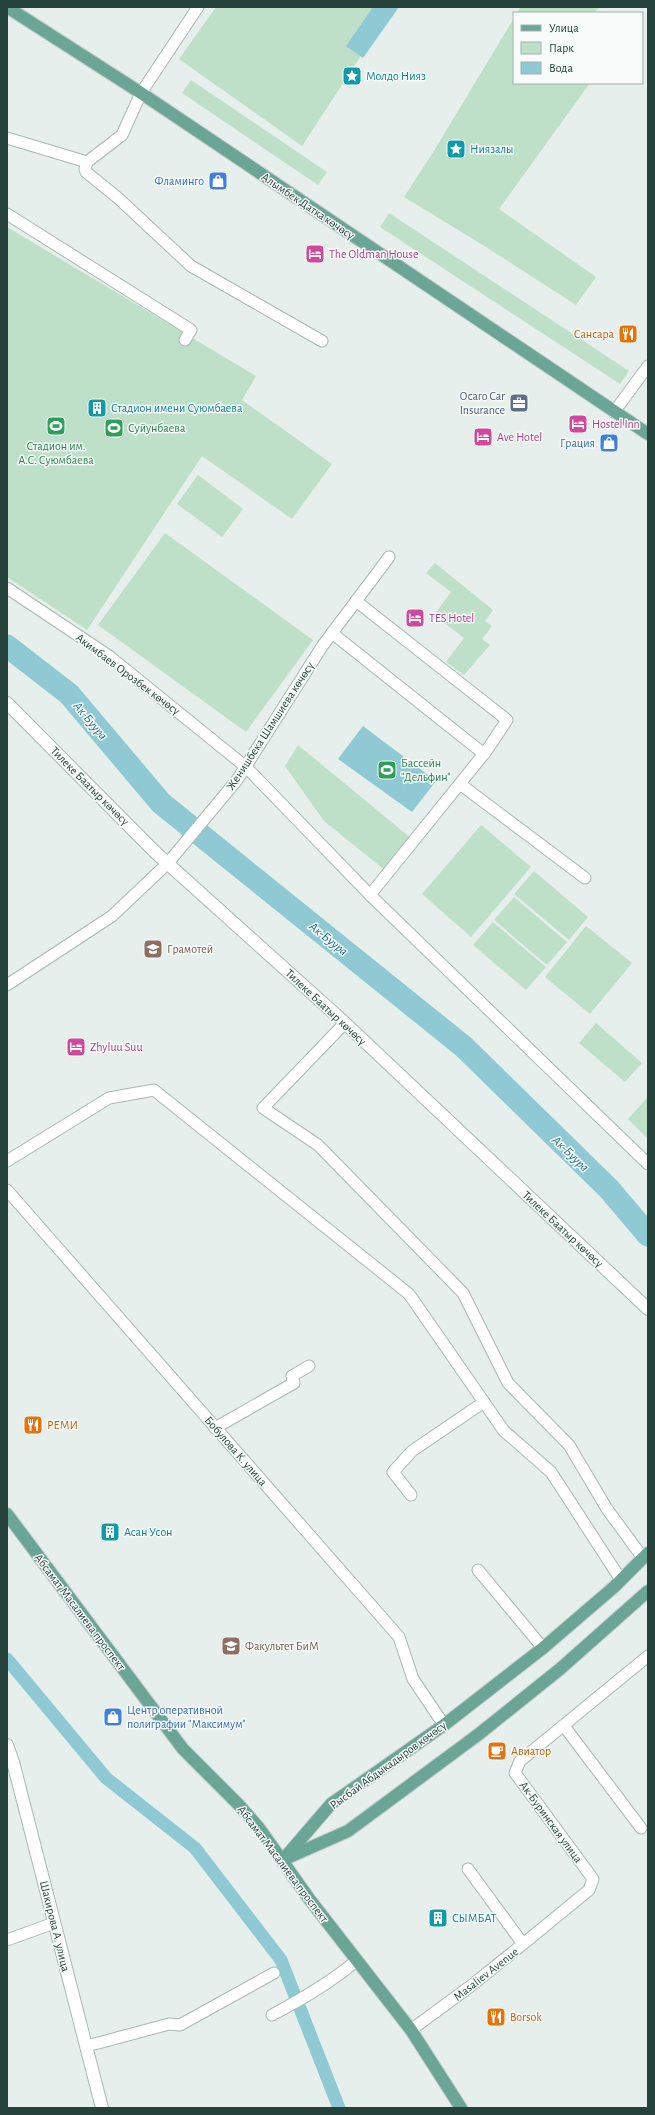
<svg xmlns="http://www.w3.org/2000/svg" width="655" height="2115" viewBox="0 0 655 2115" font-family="'Alegreya Sans',sans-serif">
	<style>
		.green { fill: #bfe0c8 }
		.water { fill: #8ec9d4 }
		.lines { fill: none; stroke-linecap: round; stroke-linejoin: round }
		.canal { stroke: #8ec9d4; stroke-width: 13 }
		.river { stroke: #8ec9d4; stroke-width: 23 }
		.street-casing { stroke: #a8b8b2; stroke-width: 13 }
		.secondary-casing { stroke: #a4bbb3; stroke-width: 14 }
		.primary-casing { stroke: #c2cac8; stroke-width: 14 }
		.street { stroke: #fff; stroke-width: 11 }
		.secondary { stroke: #fff; stroke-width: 12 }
		.primary { stroke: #6aa596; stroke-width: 12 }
		.labels { text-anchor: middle; stroke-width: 3; stroke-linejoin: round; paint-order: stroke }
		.culture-label { font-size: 12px; fill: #0d838f; stroke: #f7fbf9; text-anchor: start }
		.shop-label { font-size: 12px; fill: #366cbe; stroke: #f7fbf9; text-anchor: end }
		.street-label { font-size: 12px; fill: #24423a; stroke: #f7fbf9 }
		.hotel-label { font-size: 12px; fill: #b23c85; stroke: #f7fbf9; text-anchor: start }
		.food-label { font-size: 12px; fill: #c56008; stroke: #f7fbf9; text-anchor: start }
		.service-label { font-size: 12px; fill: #4e5e75; stroke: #f7fbf9; text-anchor: end }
		.leisure-label { font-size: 12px; fill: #27864d; stroke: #f7fbf9; text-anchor: start }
		.education-label { font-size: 12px; fill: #785e54; stroke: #f7fbf9; text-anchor: start }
		.water-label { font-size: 13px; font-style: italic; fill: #1c6f80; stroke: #f7fbf9 }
	</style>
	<rect width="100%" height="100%" fill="#e6efeb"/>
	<g class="green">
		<path d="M216,7H393L302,146L179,59Z"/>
		<path d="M520,7H599L595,13H517Z"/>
		<path d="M514,18V83H590L499,209L596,277L576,305L486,247L404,197L432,154Z"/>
		<path d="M191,80L327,172L318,185L182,93Z"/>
		<path d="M389,213L629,371L620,384L380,227Z"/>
		<path d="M7,227L256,376L242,400L332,464L292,519L202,456L87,630L7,577Z"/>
		<path d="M198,475L243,509L222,537L177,504Z"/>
		<path d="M165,533L313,640L246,732L98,625Z"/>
		<path d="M435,563L493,610L485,621L492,626L482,639L490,645L464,675L446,662L464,638L434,615L451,592L426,573Z"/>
		<path d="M298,745L412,839L386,871L324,821L285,766Z"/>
		<path d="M481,825L531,867L471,937L422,894Z"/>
		<path d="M534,871L588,917L569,940L514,894Z"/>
		<path d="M514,897L567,942L547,965L494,920Z"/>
		<path d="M493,922L546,967L526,990L473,945Z"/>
		<path d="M586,926L632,963L590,1014L545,977Z"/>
		<path d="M596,1023L642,1063L625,1082L579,1043Z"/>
		<path d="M648,1097V1139L628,1119Z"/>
	</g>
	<g class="water">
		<path d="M373,7H399L363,58L346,46Z"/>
		<path d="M363,726L436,781L412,812L338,759Z"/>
	</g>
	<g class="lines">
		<path class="canal" d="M7,1659L106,1778L195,1848L281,1960L339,2108"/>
		<path class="river" d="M7,646L69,694L161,803L464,1047L609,1189L648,1235"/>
		<g class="street-casing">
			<g id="street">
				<path d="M7,138L87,162L122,135L141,93L198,7"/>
				<path d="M87,162L85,169L86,172L118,198L191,266L322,341"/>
				<path d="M7,214L191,330L185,340"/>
				<path d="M614,412L648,366"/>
				<path d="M7,588L109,656L246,767L370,895L487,750L507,720L356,601"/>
				<path d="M332,633L484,754"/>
				<path d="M460,784L585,878"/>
				<path d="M370,895L648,1164"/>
				<path d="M7,985L112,916L168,863L237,780L323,645L389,557"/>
				<path d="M345,1023L263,1108L318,1145L463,1293L508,1383L569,1445L607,1509L643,1558"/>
				<path d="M7,1161L109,1098L154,1090L409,1294L504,1431L551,1472L621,1580"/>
				<path d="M7,1190L399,1637L413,1679L444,1725"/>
				<path d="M215,1428L294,1383L292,1376L309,1366"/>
				<path d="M411,1495L393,1472L412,1451L484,1402"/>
				<path d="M478,1570L543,1648"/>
				<path d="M564,1726L641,1828"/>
				<path d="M7,1940L54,1923"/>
				<path d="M523,1944L589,1890L593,1879L515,1773L520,1761L648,1656"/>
				<path d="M272,2015C302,1999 330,1983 356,1961"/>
				<path d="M411,2030L472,1985L523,1944L468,1869"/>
				<path d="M87,2046L169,2024L180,2025L274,1973"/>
			</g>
		</g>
		<g class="secondary-casing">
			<g id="secondary">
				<path d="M7,703L156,853L345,1023L648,1309"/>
				<path d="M7,1745L13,1762L102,2108"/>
			</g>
		</g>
		<g class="primary-casing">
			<g id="primary">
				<path d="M7,7L141,93L648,434"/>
				<path d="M7,1514L183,1749L239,1805L259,1828L310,1900L411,2030L461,2108"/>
				<path d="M287,1858L348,1831L479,1734L560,1669L648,1591"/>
				<path d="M282,1861L331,1804L444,1725L543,1648L614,1587L648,1553"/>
			</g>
		</g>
		<use href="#street" class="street"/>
		<use href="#secondary" class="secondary"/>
		<use href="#primary" class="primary"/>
	</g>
	<defs>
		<g id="sight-square" transform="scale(1)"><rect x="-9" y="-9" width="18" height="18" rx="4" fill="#0f9aa8" stroke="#f7fbf9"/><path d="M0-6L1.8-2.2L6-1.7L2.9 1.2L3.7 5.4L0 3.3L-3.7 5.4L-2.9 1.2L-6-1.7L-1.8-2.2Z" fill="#fff"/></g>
		<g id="shop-square" transform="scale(1)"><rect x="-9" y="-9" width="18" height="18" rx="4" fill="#3f7fe0" stroke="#f7fbf9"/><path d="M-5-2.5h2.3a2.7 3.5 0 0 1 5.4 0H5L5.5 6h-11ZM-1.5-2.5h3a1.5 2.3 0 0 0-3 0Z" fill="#fff"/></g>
		<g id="hotel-square" transform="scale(1)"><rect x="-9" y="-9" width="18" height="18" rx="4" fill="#d1479c" stroke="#f7fbf9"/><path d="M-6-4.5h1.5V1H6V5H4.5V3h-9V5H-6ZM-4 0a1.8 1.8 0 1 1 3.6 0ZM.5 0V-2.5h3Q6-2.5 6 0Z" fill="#fff"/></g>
		<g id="restaurant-square" transform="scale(1)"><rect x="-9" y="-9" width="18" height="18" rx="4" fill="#e8710a" stroke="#f7fbf9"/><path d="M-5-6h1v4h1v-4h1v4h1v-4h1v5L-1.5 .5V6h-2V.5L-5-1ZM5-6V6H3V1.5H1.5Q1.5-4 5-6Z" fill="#fff"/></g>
		<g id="office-square" transform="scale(1)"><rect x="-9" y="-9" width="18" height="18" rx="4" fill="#5c6f8a" stroke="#f7fbf9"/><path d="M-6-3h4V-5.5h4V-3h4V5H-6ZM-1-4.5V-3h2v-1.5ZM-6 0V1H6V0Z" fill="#fff"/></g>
		<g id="building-square" transform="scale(1)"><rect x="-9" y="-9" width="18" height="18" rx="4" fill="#0f9aa8" stroke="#f7fbf9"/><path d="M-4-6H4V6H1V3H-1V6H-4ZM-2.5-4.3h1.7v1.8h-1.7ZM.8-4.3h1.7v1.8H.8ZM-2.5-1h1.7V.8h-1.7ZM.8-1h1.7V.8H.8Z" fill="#fff"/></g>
		<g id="stadium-square" transform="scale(1)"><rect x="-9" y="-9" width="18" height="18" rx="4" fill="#2e9e5b" stroke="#f7fbf9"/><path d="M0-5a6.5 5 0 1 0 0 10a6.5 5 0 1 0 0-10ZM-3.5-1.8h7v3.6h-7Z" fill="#fff"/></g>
		<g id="school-square" transform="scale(1)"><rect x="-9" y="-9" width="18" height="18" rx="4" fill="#8d6e63" stroke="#f7fbf9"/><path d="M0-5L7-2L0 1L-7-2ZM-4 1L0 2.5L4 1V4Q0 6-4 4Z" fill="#fff"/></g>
		<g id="university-square" transform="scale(1)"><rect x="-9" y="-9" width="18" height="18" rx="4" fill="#8d6e63" stroke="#f7fbf9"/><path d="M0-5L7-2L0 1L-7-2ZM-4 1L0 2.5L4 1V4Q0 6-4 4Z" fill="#fff"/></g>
		<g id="cafe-square" transform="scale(1)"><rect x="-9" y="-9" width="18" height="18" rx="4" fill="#e8710a" stroke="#f7fbf9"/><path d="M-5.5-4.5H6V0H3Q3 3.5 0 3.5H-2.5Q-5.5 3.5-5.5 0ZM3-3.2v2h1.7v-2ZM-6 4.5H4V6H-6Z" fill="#fff"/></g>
	</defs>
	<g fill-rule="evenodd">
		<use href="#sight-square" x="352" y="76"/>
		<use href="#sight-square" x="456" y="149"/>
		<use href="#shop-square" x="218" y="181"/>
		<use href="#hotel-square" x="315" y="254"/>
		<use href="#restaurant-square" x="628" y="334"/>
		<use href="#office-square" x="519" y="403"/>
		<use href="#building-square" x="97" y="408"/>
		<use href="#hotel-square" x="578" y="424"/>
		<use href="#stadium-square" x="56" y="426"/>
		<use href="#stadium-square" x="114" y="428"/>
		<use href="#hotel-square" x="483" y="437"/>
		<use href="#shop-square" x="609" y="443"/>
		<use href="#hotel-square" x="415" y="618"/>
		<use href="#stadium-square" x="387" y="770"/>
		<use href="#school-square" x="153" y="949"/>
		<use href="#hotel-square" x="76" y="1047"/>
		<use href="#restaurant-square" x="33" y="1425"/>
		<use href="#building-square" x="110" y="1532"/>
		<use href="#university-square" x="231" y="1646"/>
		<use href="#shop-square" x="113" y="1717"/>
		<use href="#cafe-square" x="497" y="1751"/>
		<use href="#building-square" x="438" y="1918"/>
		<use href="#restaurant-square" x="496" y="2017"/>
	</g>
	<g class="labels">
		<g class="culture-label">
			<text x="366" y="80">Молдо Нияз</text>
			<text x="470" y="153">Ниязалы</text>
			<text x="111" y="412">Стадион имени Суюмбаева</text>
			<text x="124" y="1536">Асан Усон</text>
			<text x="452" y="1922">СЫМБАТ</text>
		</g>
		<g class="shop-label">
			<text x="204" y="185">Фламинго</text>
			<text x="595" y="447">Грация</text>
			<text x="127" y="1714" text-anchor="start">Центр оперативной<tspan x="127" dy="14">полиграфии "Максимум"</tspan></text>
		</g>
		<g class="street-label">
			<text transform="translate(308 206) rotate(34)" y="4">Алымбек Датка көчөсү</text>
			<text transform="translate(128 674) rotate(37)" y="4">Акимбаев Орозбек көчөсү</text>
			<text transform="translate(270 726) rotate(-57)" y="4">Женишбека Шамшиева көчөсү</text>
			<text transform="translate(90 786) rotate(45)" y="4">Тилеке Баатыр көчөсү</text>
			<text transform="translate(326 1007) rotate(43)" y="4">Тилеке Баатыр көчөсү</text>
			<text transform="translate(563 1229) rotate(43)" y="4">Тилеке Баатыр көчөсү</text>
			<text transform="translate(236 1451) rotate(49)" y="4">Бобулова К. улица</text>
			<text transform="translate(80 1612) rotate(53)" y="4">Абсамат Масалиева проспект</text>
			<text transform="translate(388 1765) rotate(-36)" y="4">Рысбай Абдыкадыров көчөсү</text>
			<text transform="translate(551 1822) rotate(54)" y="4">Ак-Буринская улица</text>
			<text transform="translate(283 1864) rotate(53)" y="4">Абсамат Масалиева проспект</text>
			<text transform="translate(55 1926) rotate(76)" y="4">Шакирова А. улица</text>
			<text transform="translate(486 1974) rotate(-38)" y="4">Masaliev Avenue</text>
		</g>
		<g class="hotel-label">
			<text x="329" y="258">The Oldman House</text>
			<text x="592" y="428">Hostel Inn</text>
			<text x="497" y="441">Ave Hotel</text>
			<text x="429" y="622">TES Hotel</text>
			<text x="90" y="1051">Zhyluu Suu</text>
		</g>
		<g class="food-label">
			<text x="614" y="338" text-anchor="end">Сансара</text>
			<text x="47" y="1429">РЕМИ</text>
			<text x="511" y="1755">Авиатор</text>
			<text x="510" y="2021">Borsok</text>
		</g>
		<g class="service-label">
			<text x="505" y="400">Осаго Car<tspan x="505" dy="14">Insurance</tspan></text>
		</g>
		<g class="leisure-label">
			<text x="128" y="432">Суйунбаева</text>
			<text x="56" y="450" text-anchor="middle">Стадион им.<tspan x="56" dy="14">А.С. Суюмбаева</tspan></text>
			<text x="401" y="767">Бассейн<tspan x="401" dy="14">"Дельфин"</tspan></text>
		</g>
		<g class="education-label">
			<text x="167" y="953">Грамотей</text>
			<text x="245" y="1650">Факультет БиМ</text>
		</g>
		<g class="water-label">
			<text transform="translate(91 720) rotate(50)" y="5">Ак-Буура</text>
			<text transform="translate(329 938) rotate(39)" y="5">Ак-Буура</text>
			<text transform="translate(571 1153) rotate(44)" y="5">Ак-Буура</text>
		</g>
	</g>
	<rect width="655" height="2115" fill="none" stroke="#24423a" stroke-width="16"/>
	<rect x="513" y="12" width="130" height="72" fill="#f7fbf9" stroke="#a3b1ad"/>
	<rect x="521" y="25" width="20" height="6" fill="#6aa596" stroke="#a3b1ad"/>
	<text x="549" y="32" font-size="12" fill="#24423a">Улица</text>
	<rect x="521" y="42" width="20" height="12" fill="#bfe0c8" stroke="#a3b1ad"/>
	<text x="549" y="52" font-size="12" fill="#24423a">Парк</text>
	<rect x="521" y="62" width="20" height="12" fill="#8ec9d4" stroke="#a3b1ad"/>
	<text x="549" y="72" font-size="12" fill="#24423a">Вода</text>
</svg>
